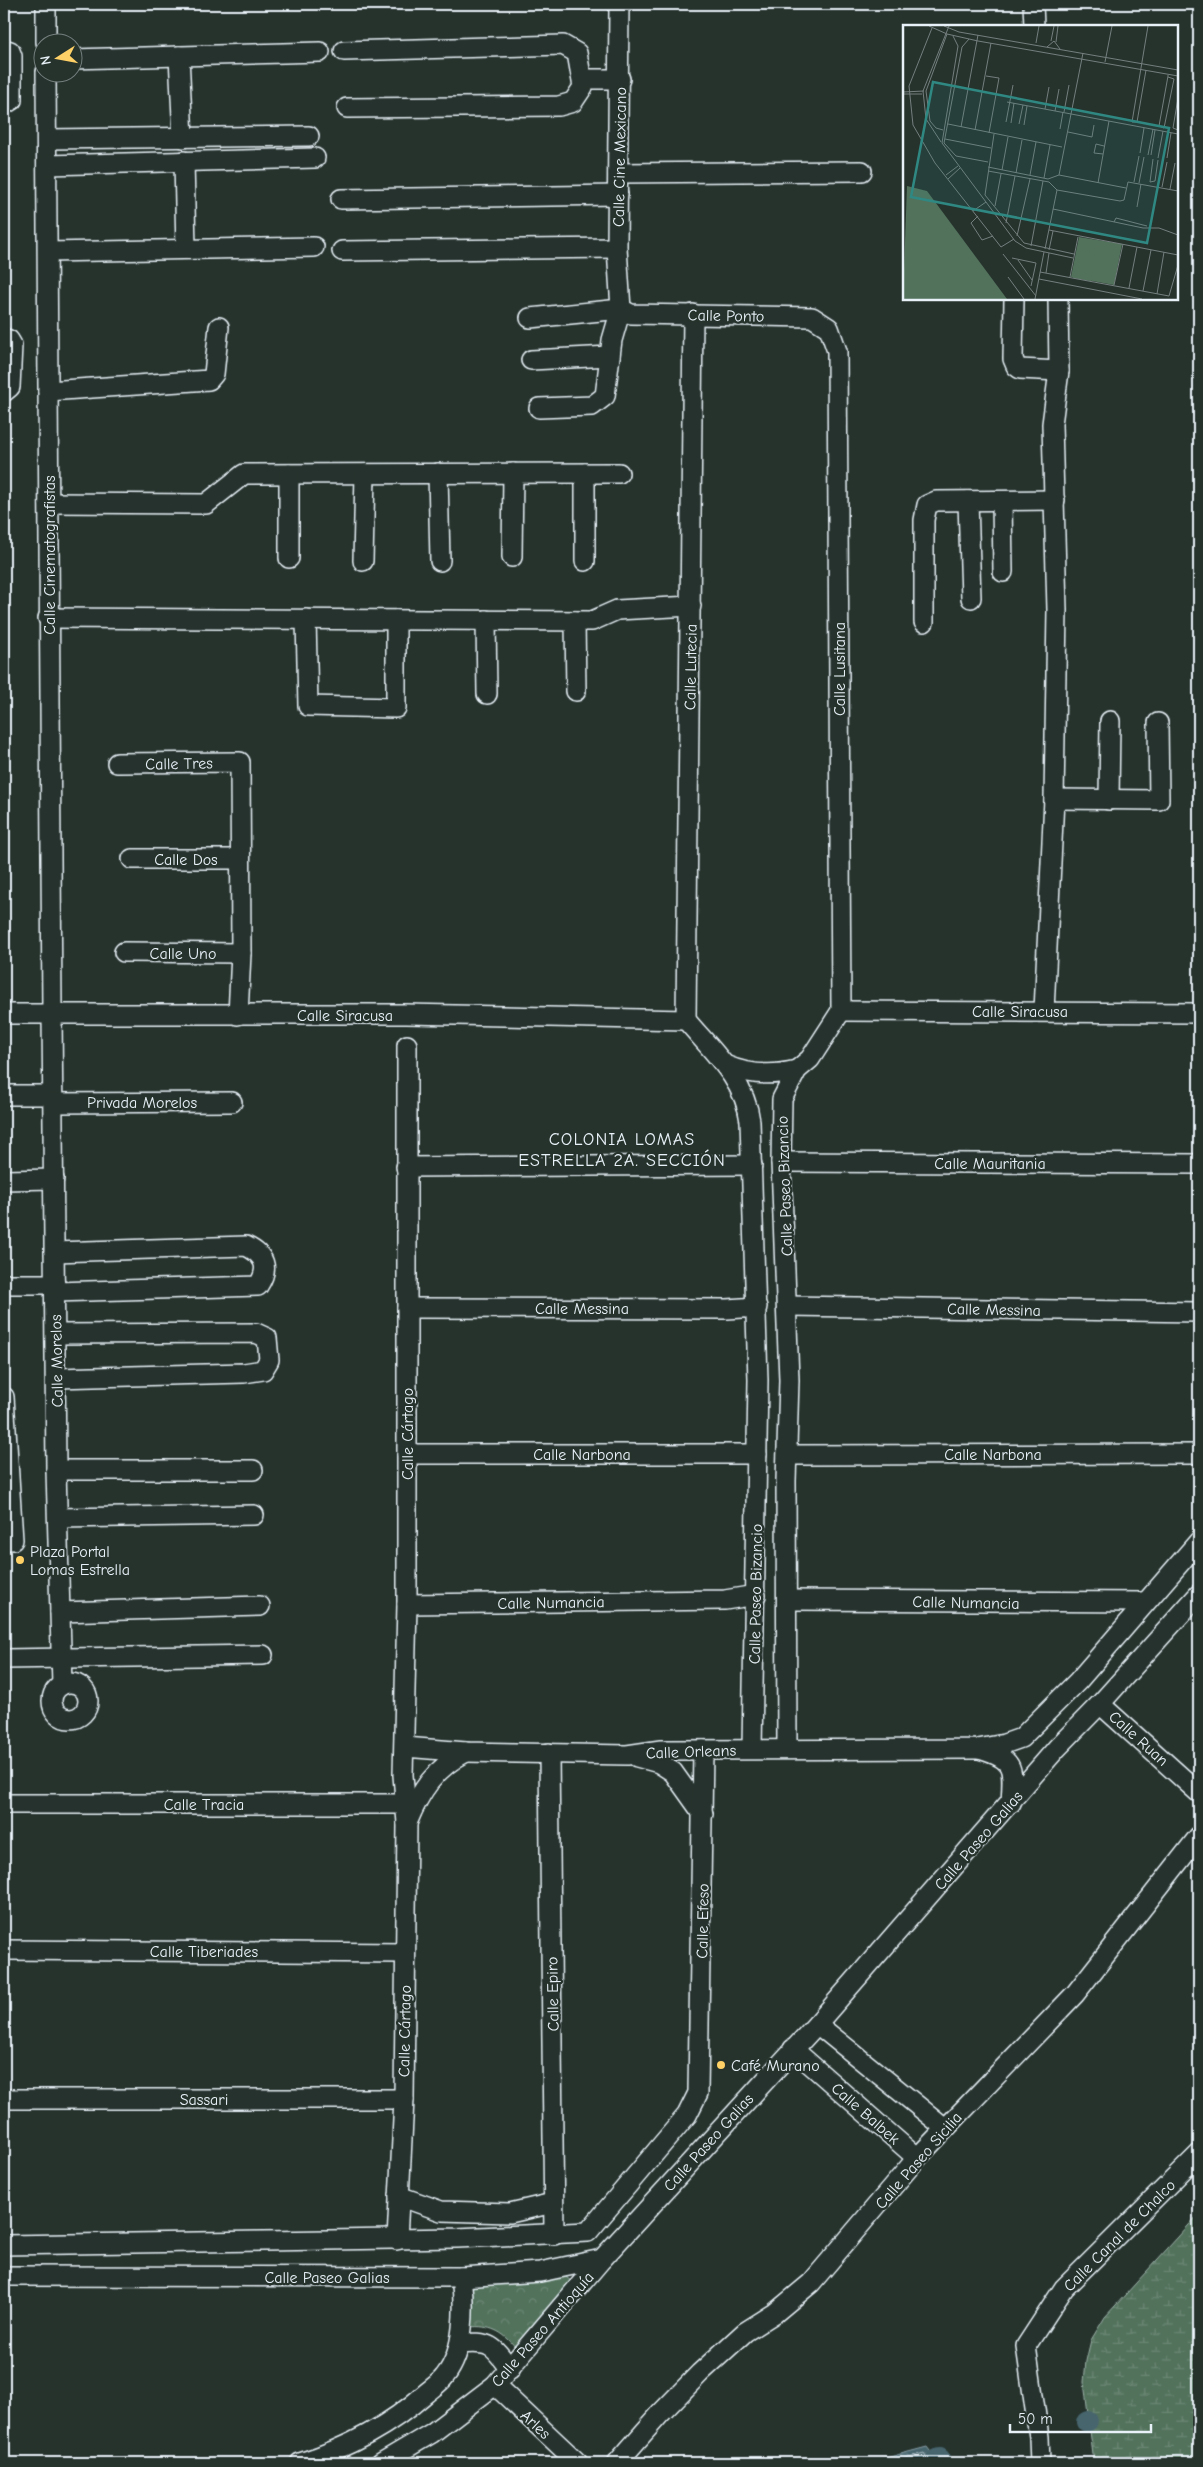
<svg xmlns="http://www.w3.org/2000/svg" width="1203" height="2467" viewBox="0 0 1203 2467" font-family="'Comic Neue',sans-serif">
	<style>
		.wetland { fill: url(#wetland-marsh); stroke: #9db2aa }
		.park { fill: url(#park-crowns); stroke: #9db2aa }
		.water { fill: url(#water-waves); stroke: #879da5 }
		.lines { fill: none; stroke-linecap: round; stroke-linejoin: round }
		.shore { stroke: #a8b9c0; stroke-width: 1 }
		.canal { stroke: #47656d; stroke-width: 20 }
		.minor-casing { stroke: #e8f1f8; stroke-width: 22 }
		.minor { stroke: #26332d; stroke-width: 19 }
		.poi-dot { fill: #ffd166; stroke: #26332d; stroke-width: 2 }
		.labels { text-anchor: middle; stroke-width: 4.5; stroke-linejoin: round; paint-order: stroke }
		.street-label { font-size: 16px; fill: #e8f1f8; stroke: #26332d }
		.poi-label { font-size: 16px; fill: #e8f1f8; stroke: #26332d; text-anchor: start }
		.neighbourhood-label { font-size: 18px; letter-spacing: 1px; fill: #e8f1f8; stroke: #26332d }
		.inset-road { fill: none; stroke: #747f7e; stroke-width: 1 }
		.view { fill: #308883; fill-opacity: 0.15; stroke: #308883; stroke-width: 2.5 }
		.inset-edge { fill: none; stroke: #e8f1f8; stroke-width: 2.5 }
	</style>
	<defs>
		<pattern id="wetland-marsh" width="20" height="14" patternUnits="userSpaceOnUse" patternTransform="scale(1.25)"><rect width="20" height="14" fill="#52725c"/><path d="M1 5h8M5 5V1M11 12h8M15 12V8" fill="none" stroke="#6b8774"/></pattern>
		<pattern id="park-crowns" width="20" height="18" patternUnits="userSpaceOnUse" patternTransform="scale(1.25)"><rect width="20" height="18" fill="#52725c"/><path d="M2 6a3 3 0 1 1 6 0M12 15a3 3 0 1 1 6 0" fill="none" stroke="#6b8774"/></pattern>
		<pattern id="water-waves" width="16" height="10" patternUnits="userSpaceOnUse" patternTransform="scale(1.25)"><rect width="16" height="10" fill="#47656d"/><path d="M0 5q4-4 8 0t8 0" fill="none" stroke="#627c83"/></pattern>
	</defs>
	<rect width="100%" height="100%" fill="#26332d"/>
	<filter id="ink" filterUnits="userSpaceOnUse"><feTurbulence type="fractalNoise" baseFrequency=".02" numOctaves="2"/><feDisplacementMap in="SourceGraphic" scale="10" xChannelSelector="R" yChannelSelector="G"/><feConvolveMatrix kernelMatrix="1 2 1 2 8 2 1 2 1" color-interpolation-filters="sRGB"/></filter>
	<g filter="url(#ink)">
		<path class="wetland" d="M1199,2214V2463H1094L1084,2382L1086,2361L1091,2340L1105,2317Z"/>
		<path class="park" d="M564,2275L573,2283L515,2347C503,2331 489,2325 470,2327V2285Z"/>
		<path class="water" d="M927,2447L936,2459L934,2463H867Z"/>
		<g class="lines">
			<path class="shore" d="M886,2463L924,2453L930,2463"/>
			<g class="canal">
				<path d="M1086,2422L1088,2421"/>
				<path d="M936,2459L940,2458"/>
			</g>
			<g class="minor-casing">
				<g id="minor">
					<path d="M46,4V42"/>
					<path d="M1033,4L1034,26"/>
					<path d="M4,49L10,51L12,56V100L4,105"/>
					<path d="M344,51L563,45L577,53L583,87L573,102L559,106L347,108"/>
					<path d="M179,56L183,138"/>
					<path d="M72,59L320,52"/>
					<path d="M46,72L52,1014L56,1470L62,1685"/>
					<path d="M582,79H620"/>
					<path d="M47,139L309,136"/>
					<path d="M184,161L186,249"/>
					<path d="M47,165L315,158"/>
					<path d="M618,173L862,171"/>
					<path d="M341,199L618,195"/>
					<path d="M342,251L617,248"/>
					<path d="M48,252L314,247"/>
					<path d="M1014,299L1013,359L1016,366L1020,369L1059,371"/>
					<path d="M621,309L631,314L812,317L829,328L837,351L841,1011L810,1059L797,1070L782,1099L781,1162L789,1380L786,1481L787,1749"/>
					<path d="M530,318L621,309"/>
					<path d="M4,338L9,340L12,345L10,387L4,392"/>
					<path d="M531,360L610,356"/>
					<path d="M48,391L209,380L214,374L219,327"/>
					<path d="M539,408L592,406L605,396L612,340L621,309L617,248L619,4"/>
					<path d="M438,473L440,561"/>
					<path d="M585,473V561"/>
					<path d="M968,501L971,598"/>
					<path d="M1002,501L1003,572"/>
					<path d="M49,503L206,504L244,474L619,473"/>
					<path d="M512,557L513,473"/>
					<path d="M289,558V474"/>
					<path d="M363,561L365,474"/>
					<path d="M48,618L592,621L617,610L691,606"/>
					<path d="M306,619L308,706L396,708V620"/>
					<path d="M486,620L487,694"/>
					<path d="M575,621L576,691"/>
					<path d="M924,622V520L927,505L936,501L1055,500"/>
					<path d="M117,763L240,762L241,953L238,1015"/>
					<path d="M1054,799L1159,800L1158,723"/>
					<path d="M1109,800L1110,721"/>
					<path d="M132,859H240"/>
					<path d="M124,952L241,953"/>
					<path d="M841,1011L1199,1013"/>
					<path d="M1044,1011L1054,799L1057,610L1052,424L1059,371L1058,299"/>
					<path d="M4,1014H406L686,1020"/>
					<path d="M686,1020C712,1051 745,1080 750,1121L758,1380L752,1749"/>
					<path d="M686,1020L693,314"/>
					<path d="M725,1065C748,1075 773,1076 797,1070"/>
					<path d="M4,1095H52"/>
					<path d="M53,1103L232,1102"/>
					<path d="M781,1162L1199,1164"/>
					<path d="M406,1167L752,1165"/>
					<path d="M4,1180L54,1179"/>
					<path d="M54,1252L246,1246C265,1255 270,1268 258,1286L55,1292"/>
					<path d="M4,1284H55"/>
					<path d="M788,1306L1199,1312"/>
					<path d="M407,1308L727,1309L757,1307"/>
					<path d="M56,1334L256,1333L267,1338L269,1360L263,1370L244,1373L56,1378"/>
					<path d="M4,1397L13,1540H4"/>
					<path d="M407,1454H757"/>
					<path d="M788,1455L1199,1454"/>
					<path d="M56,1470H253"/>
					<path d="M58,1518L254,1515"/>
					<path d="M788,1600L1145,1602"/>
					<path d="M407,1604L725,1600L756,1595"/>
					<path d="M60,1612L260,1606"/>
					<path d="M4,1659L263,1655"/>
					<circle cx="70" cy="1701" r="18"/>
					<path d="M1100,1704L1199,1793"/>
					<path d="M405,1747L466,1752L627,1755L661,1750L978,1749L1004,1744L1021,1738L1078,1681L1199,1541"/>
					<path d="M979,1749C1016,1760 1013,1767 1011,1803"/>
					<path d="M549,1753L554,2235"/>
					<path d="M637,1757L659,1763L673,1772L703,1814"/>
					<path d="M4,1804H404"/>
					<path d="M407,1823C420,1791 435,1768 466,1752"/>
					<path d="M4,1950L405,1953"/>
					<path d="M817,2024L945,2128"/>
					<path d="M793,2049L917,2158"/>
					<path d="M4,2099H404"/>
					<path d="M399,2196L441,2211L510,2213L553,2203"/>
					<path d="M397,2240L404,2099L407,1823L403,1775L407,1604V1045"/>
					<path d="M4,2245L457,2238L588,2232L687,2115L698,2093L703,1750"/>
					<path d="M4,2276L461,2277L540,2272L602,2259L817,2024L1057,1748L1100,1704L1199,1594"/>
					<path d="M460,2344C490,2341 493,2345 510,2369"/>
					<path d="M495,2385L578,2463"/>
					<path d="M300,2463C347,2448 388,2427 425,2394C432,2388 440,2383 445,2376C465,2351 465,2306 461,2277"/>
					<path d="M381,2463L432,2433L495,2385L602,2259"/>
					<path d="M617,2463L661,2413L700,2373L745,2332L775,2313L811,2283L917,2158L1075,1994L1199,1836"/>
					<path d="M1040,2463L1039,2437L1026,2346L1064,2288L1199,2154"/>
				</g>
			</g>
			<use href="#minor" class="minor"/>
		</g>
	</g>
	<g class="poi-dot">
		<circle cx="20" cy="1560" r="5"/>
		<circle cx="721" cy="2065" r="5"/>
	</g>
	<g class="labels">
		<g class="street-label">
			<text transform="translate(619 157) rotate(-89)" y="6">Calle Cine Mexicano</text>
			<text transform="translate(726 315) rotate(1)" y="6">Calle Ponto</text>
			<text transform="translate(49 555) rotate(-90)" y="6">Calle Cinematografistas</text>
			<text transform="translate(690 667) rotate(-89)" y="6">Calle Lutecia</text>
			<text transform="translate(839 669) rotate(-90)" y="6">Calle Lusitana</text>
			<text transform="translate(179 763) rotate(-1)" y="6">Calle Tres</text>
			<text x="186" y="865">Calle Dos</text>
			<text x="183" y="959">Calle Uno</text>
			<text x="1020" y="1017">Calle Siracusa</text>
			<text x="345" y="1021">Calle Siracusa</text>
			<text x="142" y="1108">Privada Morelos</text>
			<text x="990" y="1169">Calle Mauritania</text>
			<text transform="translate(784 1186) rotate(-92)" y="6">Calle Paseo Bizancio</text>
			<text x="582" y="1314">Calle Messina</text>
			<text transform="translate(994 1309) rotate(1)" y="6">Calle Messina</text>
			<text transform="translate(56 1361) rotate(-91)" y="6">Calle Morelos</text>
			<text transform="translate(407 1434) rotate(-90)" y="6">Calle Cártago</text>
			<text x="582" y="1460">Calle Narbona</text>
			<text x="993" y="1460">Calle Narbona</text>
			<text transform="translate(755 1594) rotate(-89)" y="6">Calle Paseo Bizancio</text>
			<text transform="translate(551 1602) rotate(-1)" y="6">Calle Numancia</text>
			<text transform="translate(966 1602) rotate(1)" y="6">Calle Numancia</text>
			<text transform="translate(1139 1738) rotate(42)" y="6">Calle Ruan</text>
			<text transform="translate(691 1751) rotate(-2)" y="6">Calle Orleans</text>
			<text x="204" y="1810">Calle Tracia</text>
			<text transform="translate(978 1840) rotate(-49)" y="6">Calle Paseo Galias</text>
			<text transform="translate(702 1921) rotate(-89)" y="6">Calle Efeso</text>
			<text x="204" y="1957">Calle Tiberiades</text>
			<text transform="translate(552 1994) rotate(-91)" y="6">Calle Epiro</text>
			<text transform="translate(404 2031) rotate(-89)" y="6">Calle Cártago</text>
			<text x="204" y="2105">Sassari</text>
			<text transform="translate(866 2113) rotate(41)" y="6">Calle Balbek</text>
			<text transform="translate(708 2142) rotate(-48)" y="6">Calle Paseo Galias</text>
			<text transform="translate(918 2160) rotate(-49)" y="6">Calle Paseo Sicilia</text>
			<text transform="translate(1119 2235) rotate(-45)" y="6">Calle Canal de Chalco</text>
			<text x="327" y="2283">Calle Paseo Galias</text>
			<text transform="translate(542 2329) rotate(-49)" y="6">Calle Paseo Antioquía</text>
			<text transform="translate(536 2424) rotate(43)" y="6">Arles</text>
		</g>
		<g class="poi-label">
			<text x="30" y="1557">Plaza Portal<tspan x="30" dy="18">Lomas Estrella</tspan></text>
			<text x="731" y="2071">Café Murano</text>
		</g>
		<g class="neighbourhood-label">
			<text x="622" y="1145">COLONIA LOMAS<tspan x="622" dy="21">ESTRELLA 2A. SECCIÓN</tspan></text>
		</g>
	</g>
	<g transform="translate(903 25)">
		<rect width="275" height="275" fill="#26332d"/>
		<path d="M4,161L24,166L104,274H0Z" fill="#52725c"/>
		<path d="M176,212L219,219L211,260L168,252Z" fill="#52725c"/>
		<path d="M175,225L192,228L188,256L170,253Z" fill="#52725c"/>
		<path class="inset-road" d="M26,1L44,9L75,16L275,51M41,1L56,7L275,45M29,3L6,61L10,100L32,138L98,222L111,214M50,11L55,21L39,118L112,216L123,223L170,233M66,14L59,22L41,118L53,131L85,137M148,16L151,1M153,17L155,1M133,18L136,1M144,22L151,16L157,24M202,37L209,1M243,45L234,97H229L245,1M83,51L96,53L86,108M265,52L271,54L261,103L256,101L265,51V50M0,67L21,66M0,69H19M275,73L270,103L275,105M104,77L275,109M142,84L146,62M152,86L156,64M161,87L166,60M103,97L110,60M108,98L111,78M45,99L159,122M116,99L120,80M121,100L124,81M58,102L75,10M157,104L160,87M40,105L33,103L27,96L23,66L44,9M72,105L88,18M165,107L189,112L191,100M91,109L82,170L121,218L171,229M42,114L88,123M38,117L23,94L20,66L46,1M237,128L241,103M200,129L191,128L193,119L201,121M245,130L250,104M248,130L252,105M255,133L260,106M264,133L268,108M250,134L247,157L252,156L255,135M85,142L145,154L156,150M99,145L105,112M85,146L146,157L154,165M113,148L119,115M43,150L55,141M127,150L133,117M156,150L180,28M156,150L223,163M141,153L147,120M45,154L57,143M231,157L236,131M195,158L206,96M236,158L241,132M259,162L264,137M267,164L272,138M154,165L217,176L221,175L225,157L275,166M92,181L98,149M234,182L238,159M150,184L240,203H256L275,210M70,186L83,177M75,191L68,198L79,215L90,211M211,197L213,193L244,201M103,198L112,151M146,205L275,230M114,211L127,154M128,221L140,156M142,224L154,165M146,225L150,206M100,229L133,271M109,233L133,238L128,261M115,235L129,255M137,247L266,271L275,240M143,248L146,228M105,252L121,274M167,252L175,212M136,254L239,274M211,260L220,219M226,263L234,222M240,266L248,225M254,269L261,227M132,274L141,227"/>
		<path class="view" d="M30,57L266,103L244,218L8,172Z"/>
		<rect width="275" height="275" class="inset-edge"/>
	</g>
	<rect width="1203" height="2467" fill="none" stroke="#26332d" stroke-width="20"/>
	<rect x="10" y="10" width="1183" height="2447" fill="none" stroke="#e8f1f8" stroke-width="2" filter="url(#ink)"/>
	<g transform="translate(58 58) rotate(259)"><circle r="24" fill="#26332d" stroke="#747f7e"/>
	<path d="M0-4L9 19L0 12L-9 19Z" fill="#ffd166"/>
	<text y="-8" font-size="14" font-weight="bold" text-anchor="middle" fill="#e8f1f8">N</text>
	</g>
	<path d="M1010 2424v8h141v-8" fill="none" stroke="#e8f1f8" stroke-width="2.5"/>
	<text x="1018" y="2424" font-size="15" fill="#e8f1f8" stroke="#26332d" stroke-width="4" paint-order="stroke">50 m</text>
</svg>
